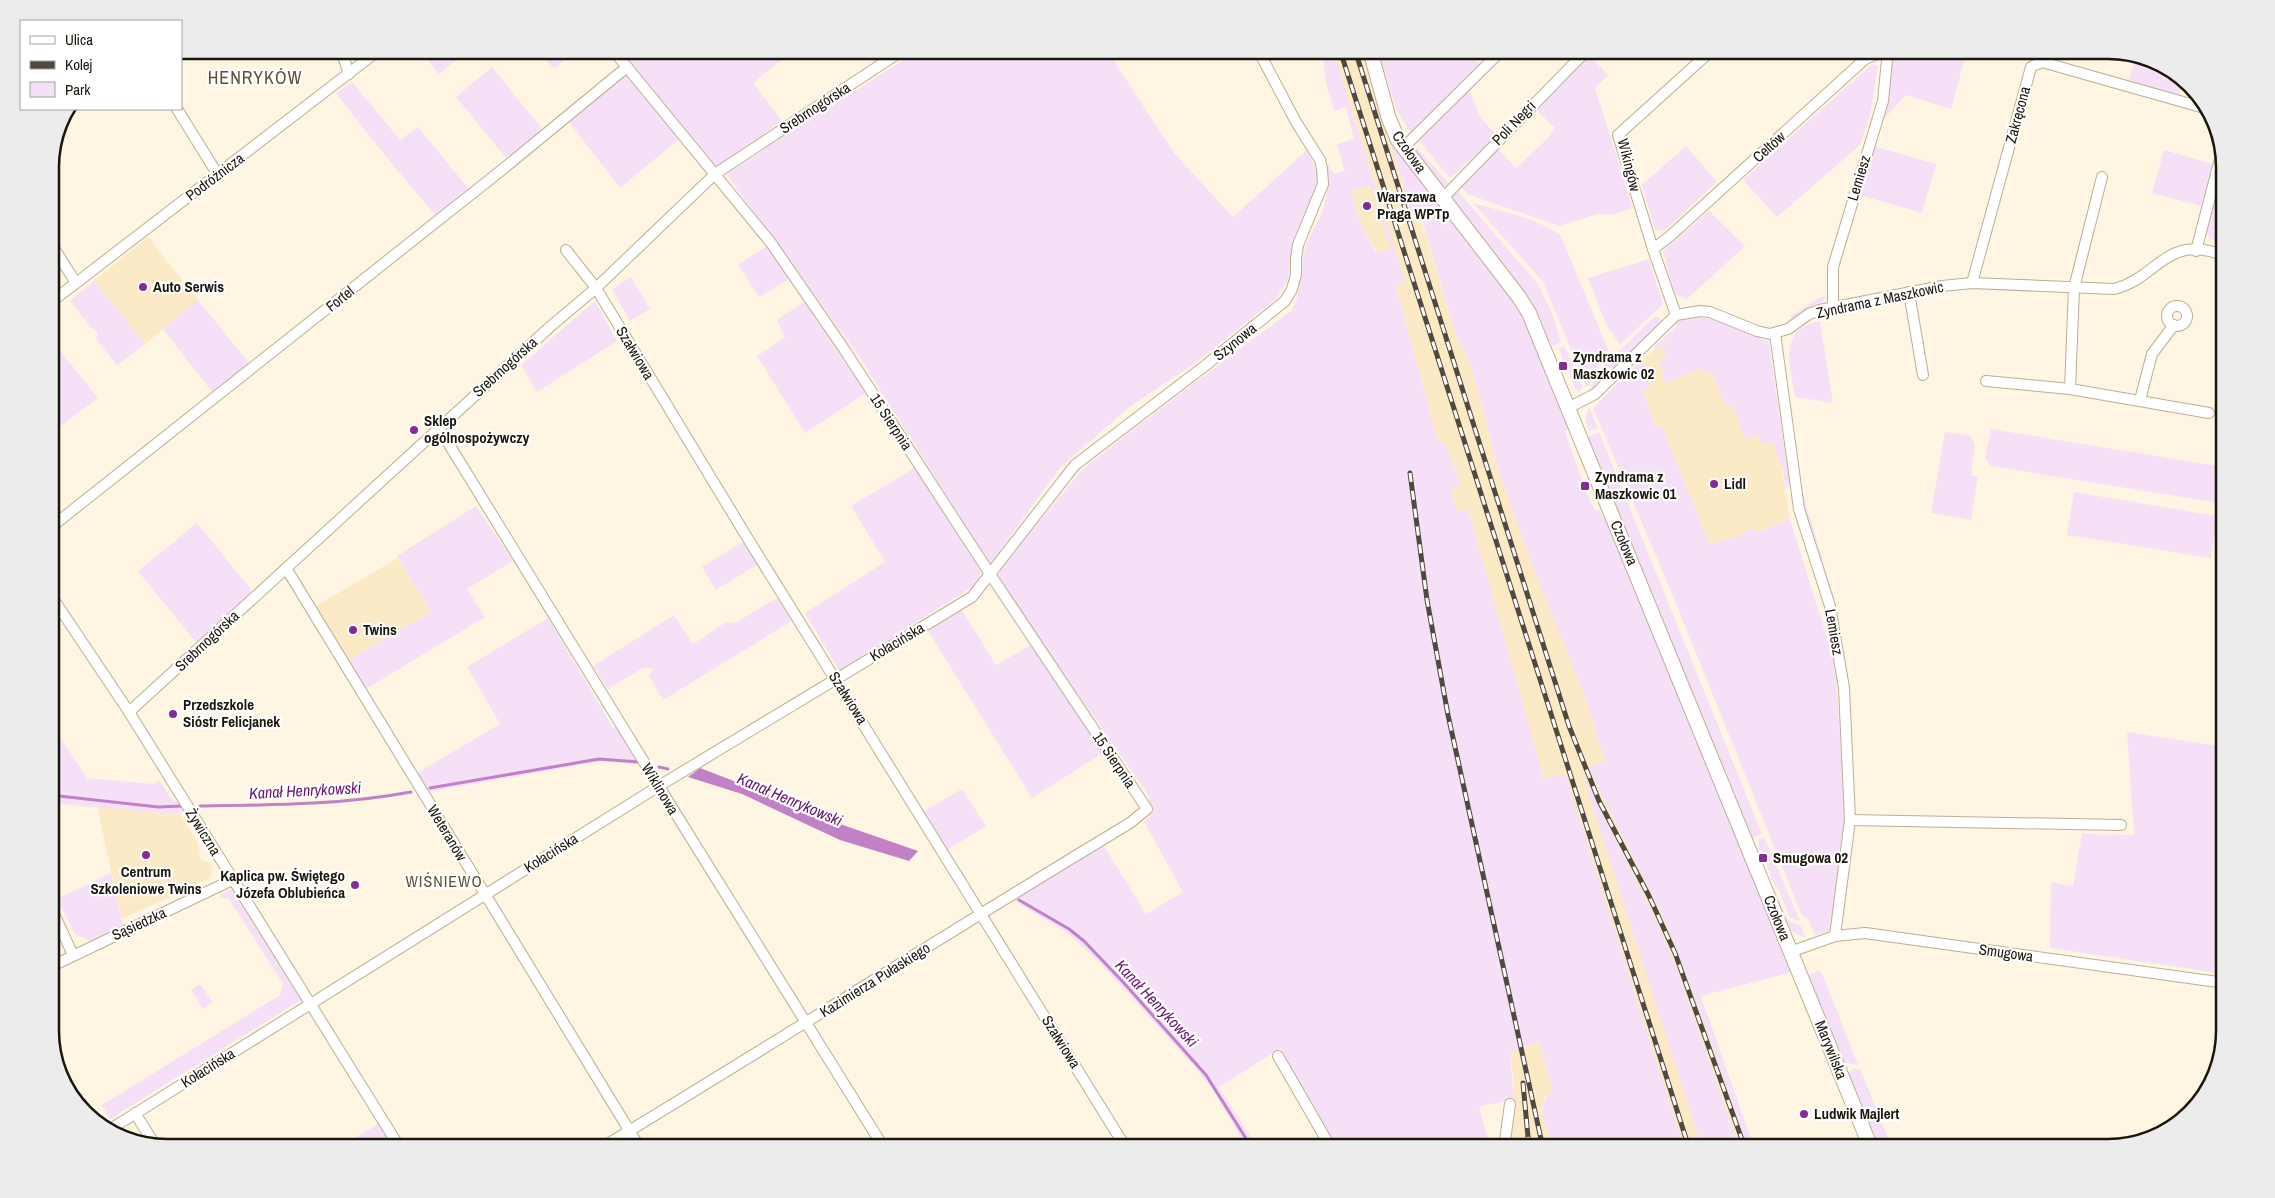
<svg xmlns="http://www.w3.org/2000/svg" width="2275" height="1198" viewBox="0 0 2275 1198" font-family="'Archivo Narrow',sans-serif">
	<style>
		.built { fill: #fce9c5 }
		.green { fill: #f6e0f8; fill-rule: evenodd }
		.water { fill: #c081c7 }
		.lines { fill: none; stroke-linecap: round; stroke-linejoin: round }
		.stream { stroke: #c081c7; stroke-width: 3 }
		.street-casing { stroke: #bcae93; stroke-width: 12 }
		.secondary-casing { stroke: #bcae93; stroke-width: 16 }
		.street { stroke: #fff; stroke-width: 10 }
		.secondary { stroke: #fff; stroke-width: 14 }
		.rail-casing { stroke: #504a3e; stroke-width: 5 }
		.rail { stroke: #fff; stroke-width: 3; stroke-dasharray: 9; stroke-linecap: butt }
		.poi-dot { fill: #892a93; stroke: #fff; stroke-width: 2 }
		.labels { text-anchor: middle; stroke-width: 4.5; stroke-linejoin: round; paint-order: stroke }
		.street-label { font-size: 15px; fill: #1b160c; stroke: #fff }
		.poi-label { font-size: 15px; font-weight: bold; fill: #1b160c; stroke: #fff; text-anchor: start }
		.water-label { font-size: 16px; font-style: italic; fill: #65176d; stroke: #fff }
		.neighbourhood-label { font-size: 16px; letter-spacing: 1px; fill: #5e5138; stroke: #fff }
		.quarter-label { font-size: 18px; letter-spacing: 1px; fill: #5e5138; stroke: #fff }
		.rim { fill: none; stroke: #1b160c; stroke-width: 2.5 }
	</style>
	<rect width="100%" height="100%" fill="#fef5e3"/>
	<g class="built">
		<path d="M1333,50H1362L1412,214L1419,213L1455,332L1473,371L1498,469L1587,702L1622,819L1681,943L1754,1148H1663L1569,864L1499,624L1468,509L1457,512L1451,489L1461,485L1446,446L1437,438L1396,286L1360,223L1351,191L1371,184L1382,220Z"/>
		<path d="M148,237L198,300L145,344L94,281Z"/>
		<path d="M1680,325L1777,438L1790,519L1708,552L1642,392L1637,365Z"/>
		<path d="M398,558L431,612L349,660L316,606Z"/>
		<path d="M97,807L180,814L198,843L201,860L209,863L213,868L210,878L122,919Z"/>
		<path d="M1539,1042L1553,1089L1545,1097L1541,1109L1554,1148H1512L1514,1082L1510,1052Z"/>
	</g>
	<g class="green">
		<path d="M420,50H468L439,74Z"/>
		<path d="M538,50H577L554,69Z"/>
		<path d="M619,50H794L753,83L782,121L715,168Z"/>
		<path d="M919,50H1107L1174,153L1233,217L1307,150L1319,178L1294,245L1288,279L1277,298L1194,364L1128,408L1059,469L990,564L858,355L726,174Z"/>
		<path d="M1323,50H1333L1405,281L1396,286L1437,438L1446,446L1461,485L1451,489L1457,511L1468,509L1544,779L1565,774L1684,1148H1554C1546,1126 1533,1108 1553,1089L1539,1042L1510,1052L1514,1099L1479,1107L1490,1148H1335L1281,1048L1219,1087L1254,1142L1247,1146L1248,1148H1243L1246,1146L1213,1090L1192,1064L1100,963L1069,934L1013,900L1104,846L1146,914L1183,892L1144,822L1153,812L1147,793L1002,585L999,575L1000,568L1083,469L1140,424L1292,310C1303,289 1300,267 1306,245C1309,235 1316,227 1320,217C1329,196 1328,182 1325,160L1334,174L1345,171L1337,144L1354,139L1346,107L1334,111L1325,79ZM1371,185L1391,248L1376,253L1360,223L1351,191Z"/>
		<path d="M1362,50H1365L1389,138L1524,315L1569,429L1565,431L1582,480L1579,481L1583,491H1586L1595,511L1599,510L1613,533L1792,972L1701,996L1754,1148H1748L1695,998L1664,919L1588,767L1605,762L1587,702L1532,564L1498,469L1473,371L1455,332L1420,213L1412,214Z"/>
		<path d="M1378,50H1467L1482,67L1412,134L1397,112Z"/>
		<path d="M1896,50H1967L1951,109L1906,95L1879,124Z"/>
		<path d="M1588,54L1608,75L1595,88L1633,208L1612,215L1598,214L1559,226L1467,194L1459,184L1495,146L1516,168L1548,138L1555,128L1534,108Z"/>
		<path d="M2136,57L2160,62L2183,82L2179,95L2129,81Z"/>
		<path d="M1872,64L1878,66L1870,115L1860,145L1777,217L1743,180Z"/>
		<path d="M492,67L542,129L506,158L456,97Z"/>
		<path d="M627,75L679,139L620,188L569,122Z"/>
		<path d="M352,82L400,140L418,127L468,188L435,215L383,153L336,93Z"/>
		<path d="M1469,89L1480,117L1497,136L1450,178L1418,140Z"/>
		<path d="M1413,143L1450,185L1441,186L1413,148Z"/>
		<path d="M1686,146L1717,182L1664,231L1655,230L1642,185Z"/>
		<path d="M1873,146L1936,164L1922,213L1860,195Z"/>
		<path d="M2164,150L2213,164L2201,206L2152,193Z"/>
		<path d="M1456,189L1538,284L1552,313L1561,342L1553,346L1453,201V193Z"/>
		<path d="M2217,195L2225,197V241L2212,240L2206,232Z"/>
		<path d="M1473,203C1503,212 1536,217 1561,236L1610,354L1594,369L1589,386H1586L1543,282Z"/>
		<path d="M1709,211L1745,246L1687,299L1675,294L1663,251Z"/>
		<path d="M767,246L789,279L759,297L738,265Z"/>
		<path d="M1649,259L1663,304L1620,345L1606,324L1588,278Z"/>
		<path d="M631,277L650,309L630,321L612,289Z"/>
		<path d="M94,281L145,344L117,365L96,339L98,332L90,326L70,301Z"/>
		<path d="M1827,296L1821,304L1792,320L1791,316L1819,298Z"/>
		<path d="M198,300L249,363L213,393L163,329Z"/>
		<path d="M595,301L617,341L537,392L521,365Z"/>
		<path d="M804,302L866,393L805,433L757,356L785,337L777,320Z"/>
		<path d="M1655,316L1663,321L1626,357H1622L1618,352Z"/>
		<path d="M1699,317L1719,321L1769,342L1790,487L1785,488L1783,469L1772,441L1762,445L1758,435L1746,440L1732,404L1725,406L1712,372L1706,374L1703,367L1665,383L1659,360L1667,358L1663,351L1666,348L1663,345L1658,349L1660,352L1656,353L1654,347L1677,326L1675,323L1678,321Z"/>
		<path d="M1820,321L1833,403L1795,397C1790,366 1777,329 1820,321Z"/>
		<path d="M50,338L98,398L50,434Z"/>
		<path d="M1563,346L1565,347L1583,387L1579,392L1576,390L1568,370L1570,369L1566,359L1563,360L1559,349Z"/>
		<path d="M1611,357L1617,363V366L1589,393L1597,371Z"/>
		<path d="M1639,362L1645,366L1650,387L1642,392L1657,429L1662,427L1710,545L1746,533V530L1756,529L1758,532L1790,519L1832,654L1837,689L1845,822L1838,863L1832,930L1815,935L1807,917L1802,916L1673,596L1593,408Z"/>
		<path d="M1590,408L1598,429L1589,430C1586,421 1583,416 1590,408Z"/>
		<path d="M1991,429L2224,467L2225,436V504L1991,466L1985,458Z"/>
		<path d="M1599,432L1762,834L1754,837L1755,851L1587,437Z"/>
		<path d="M1945,432L1969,435L1975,444L1971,475L1978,477L1971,520L1931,513Z"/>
		<path d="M915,468L981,572L976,585L839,670L805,613L885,562L851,506Z"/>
		<path d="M1802,491L1835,602V613L1803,507Z"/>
		<path d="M2074,492L2217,516L2211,558L2067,535Z"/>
		<path d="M476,506L513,561L467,589L485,617L366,689L349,660L431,612L397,556Z"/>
		<path d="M197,523L253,592L196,642L138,571Z"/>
		<path d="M744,541L758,564L716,590L702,567Z"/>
		<path d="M779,597L792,621L663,700L649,676L653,668H643L608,689L593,666L674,615L693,644L726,622L735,623Z"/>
		<path d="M962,610L996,665L1031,645L1103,753L1032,798L928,631Z"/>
		<path d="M548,618L613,728L618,725L641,764L598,762L429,792L417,773L500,724L467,667Z"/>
		<path d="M50,722L87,778L153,784L159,780L173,801L179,802L184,811L180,814H171L50,803Z"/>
		<path d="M2127,732L2225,747V974L2050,948L2051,882L2073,886L2082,834L2134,835Z"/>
		<path d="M1581,770L1657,923L1679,974L1739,1148H1702Z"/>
		<path d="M962,789L986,826L947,850L924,811Z"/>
		<path d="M1764,837L1800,921L1790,918L1779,890L1772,881L1763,853L1759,850L1758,839Z"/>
		<path d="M111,873L123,925L91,941L75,934L57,899Z"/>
		<path d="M1768,882L1775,891L1787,920L1802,927L1805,938L1791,931Z"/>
		<path d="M232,889L301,1000L110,1119L102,1105L280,995L283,984L229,899L219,896Z"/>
		<path d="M1818,971L1822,973L1858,1065L1843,1062L1809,975Z"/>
		<path d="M200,984L213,1002L203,1009L191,990Z"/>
		<path d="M1854,1069H1860L1892,1148H1875L1846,1074Z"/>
		<path d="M378,1124L393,1148H339Z"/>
	</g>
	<path class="water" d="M700,768L791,803L817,816L918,851L909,861L840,840L742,794L688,777Z"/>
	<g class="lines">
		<g class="stream">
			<path d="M659,767L668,769"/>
			<path d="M430,788L599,759L639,762"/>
			<path d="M50,795L158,807L181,806"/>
			<path d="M200,806C271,805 342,805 411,792"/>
			<path d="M1019,900L1069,929L1084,941L1123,982L1206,1075L1252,1148"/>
		</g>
		<g class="street-casing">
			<g id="street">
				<path d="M341,50L349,74"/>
				<path d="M177,109L218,175"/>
				<path d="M1403,148L1502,50"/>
				<path d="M1443,198L1587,50"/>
				<path d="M50,242L76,283"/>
				<path d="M1653,249L1669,237L1865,59L1887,50"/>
				<path d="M566,250L596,288L745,534L1126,1148"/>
				<path d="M2196,251L2222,151"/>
				<path d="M1972,283L2031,67L2042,62L2208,109"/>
				<path d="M1909,292L1923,375"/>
				<path d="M50,303L379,50"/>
				<circle cx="2177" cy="316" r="10"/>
				<path d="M1833,307V267L1883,101L1888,50"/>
				<path d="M1676,315L1653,249L1618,135L1712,50"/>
				<path d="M1775,333L1799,509L1830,606L1844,688L1850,820L1835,936"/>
				<path d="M1986,381L2070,389L2209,413"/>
				<path d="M2070,389L2074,288L2102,177"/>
				<path d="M2140,400L2152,354L2174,325"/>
				<path d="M1568,408L1595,394L1676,315L1700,311L1710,312L1757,331L1770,334L1788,329L1809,314L1820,310L1942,286L1972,283L2114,289C2159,278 2166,232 2225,256"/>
				<path d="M439,428L671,806L884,1148"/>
				<path d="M50,528L503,169L627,67"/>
				<path d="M286,568L640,1148"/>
				<path d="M50,594L129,712L400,1148"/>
				<path d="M129,712L551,326L596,288L715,174L903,50"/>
				<path d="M1850,820L2121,825"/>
				<path d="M50,905L73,955"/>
				<path d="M1790,952L1835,936L1865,933L2225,983"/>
				<path d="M50,967L232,880"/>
				<path d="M1278,1056L1331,1148"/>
				<path d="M135,1113L155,1145"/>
				<path d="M109,1130L659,786L972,597L1075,465L1206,365L1285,301L1292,289L1296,275V259L1298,245L1323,184L1322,169L1320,160L1296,122L1258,50"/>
				<path d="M601,1148C778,1041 952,930 1130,823L1147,809L990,574L844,349L771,243L613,50"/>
				<path d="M1504,1148L1510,1104"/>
			</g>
		</g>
		<g class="secondary-casing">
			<path id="secondary" d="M1370,50L1389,119L1398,140L1519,297L1529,313L1871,1148"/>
		</g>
		<use href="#street" class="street"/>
		<use href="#secondary" class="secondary"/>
		<g class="rail-casing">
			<g id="rail">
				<path d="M1340,50L1689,1148"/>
				<path d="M1355,50L1569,726L1599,801L1649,896L1675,953L1745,1148"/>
				<path d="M1410,473L1427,600L1448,715L1543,1148"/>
				<path d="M1523,1083L1529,1148"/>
			</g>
		</g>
		<use href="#rail" class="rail"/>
	</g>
	<g class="poi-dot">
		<circle cx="1367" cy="206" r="5"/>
		<circle cx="143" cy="287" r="5"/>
		<rect x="1558" y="361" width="10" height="10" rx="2.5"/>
		<circle cx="414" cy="430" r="5"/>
		<circle cx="1714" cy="484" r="5"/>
		<rect x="1580" y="481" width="10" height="10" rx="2.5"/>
		<circle cx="353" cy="630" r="5"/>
		<circle cx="173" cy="714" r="5"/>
		<circle cx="146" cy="855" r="5"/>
		<rect x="1758" y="853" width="10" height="10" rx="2.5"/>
		<circle cx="355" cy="885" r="5"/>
		<circle cx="1804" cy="1114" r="5"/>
	</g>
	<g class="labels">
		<g class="street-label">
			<text transform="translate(815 108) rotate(-33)" y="5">Srebrnogórska</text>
			<text transform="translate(2018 115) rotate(-75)" y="5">Zakręcona</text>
			<text transform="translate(1514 123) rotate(-46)" y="5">Poli Negri</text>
			<text transform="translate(1769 147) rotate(-42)" y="5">Celtów</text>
			<text transform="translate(1409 152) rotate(55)" y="5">Czołowa</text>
			<text transform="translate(1629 165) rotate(76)" y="5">Wikingów</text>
			<text transform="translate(215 177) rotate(-37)" y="5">Podróżnicza</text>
			<text transform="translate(1859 178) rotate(-73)" y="5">Lemiesz</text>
			<text transform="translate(340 299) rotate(-39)" y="5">Fortel</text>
			<text transform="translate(1880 300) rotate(-12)" y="5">Zyndrama z Maszkowic</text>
			<text transform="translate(1235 342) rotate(-39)" y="5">Szynowa</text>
			<text transform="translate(635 353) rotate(59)" y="5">Szałwiowa</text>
			<text transform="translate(505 367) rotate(-42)" y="5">Srebrnogórska</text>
			<text transform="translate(891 422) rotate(57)" y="5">15 Sierpnia</text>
			<text transform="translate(1624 543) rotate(67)" y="5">Czołowa</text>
			<text transform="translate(1834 632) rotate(80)" y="5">Lemiesz</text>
			<text transform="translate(207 641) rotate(-43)" y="5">Srebrnogórska</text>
			<text transform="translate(897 642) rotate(-31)" y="5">Kołacińska</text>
			<text transform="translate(848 698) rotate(58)" y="5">Szałwiowa</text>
			<text transform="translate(1114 760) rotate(56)" y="5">15 Sierpnia</text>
			<text transform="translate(660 789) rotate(59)" y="5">Wiklinowa</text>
			<text transform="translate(203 832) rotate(58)" y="5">Żywiczna</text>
			<text transform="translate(447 833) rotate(59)" y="5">Weteranów</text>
			<text transform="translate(551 853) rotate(-32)" y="5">Kołacińska</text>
			<text transform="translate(1777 918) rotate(68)" y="5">Czołowa</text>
			<text transform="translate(139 924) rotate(-25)" y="5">Sąsiedzka</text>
			<text transform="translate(2006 953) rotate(8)" y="5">Smugowa</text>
			<text transform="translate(875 980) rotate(-32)" y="5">Kazimierza Pułaskiego</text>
			<text transform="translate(1061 1042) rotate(58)" y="5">Szałwiowa</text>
			<text transform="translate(1831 1050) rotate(68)" y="5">Marywilska</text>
			<text transform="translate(208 1068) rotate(-32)" y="5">Kołacińska</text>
		</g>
		<g class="poi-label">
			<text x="1377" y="202">Warszawa<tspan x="1377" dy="17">Praga WPTp</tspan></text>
			<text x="153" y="292">Auto Serwis</text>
			<text x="1573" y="362">Zyndrama z<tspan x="1573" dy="17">Maszkowic 02</tspan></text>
			<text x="424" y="426">Sklep<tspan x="424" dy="17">ogólnospożywczy</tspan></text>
			<text x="1595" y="482">Zyndrama z<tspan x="1595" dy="17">Maszkowic 01</tspan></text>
			<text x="1724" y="489">Lidl</text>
			<text x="363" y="635">Twins</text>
			<text x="183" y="710">Przedszkole<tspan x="183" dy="17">Sióstr Felicjanek</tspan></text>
			<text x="1773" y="863">Smugowa 02</text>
			<text x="146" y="877" text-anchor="middle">Centrum<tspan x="146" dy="17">Szkoleniowe Twins</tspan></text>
			<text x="345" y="881" text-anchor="end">Kaplica pw. Świętego<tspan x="345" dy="17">Józefa Oblubieńca</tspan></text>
			<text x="1814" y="1119">Ludwik Majlert</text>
		</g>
		<g class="water-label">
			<text transform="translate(305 790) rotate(-3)" y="6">Kanał Henrykowski</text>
			<text transform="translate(790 799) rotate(23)" y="6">Kanał Henrykowski</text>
			<text transform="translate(1157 1003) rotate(47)" y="6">Kanał Henrykowski</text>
		</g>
		<g class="neighbourhood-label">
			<text x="444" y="887">WIŚNIEWO</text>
		</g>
		<g class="quarter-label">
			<text x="255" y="84">HENRYKÓW</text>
		</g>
	</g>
	<path d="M0 0H2275V1198H0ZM167 59H2108A108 108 0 0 1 2216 167V1031A108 108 0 0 1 2108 1139H167A108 108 0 0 1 59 1031V167A108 108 0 0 1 167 59Z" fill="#edecec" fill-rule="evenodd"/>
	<path class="rim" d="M167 59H2108A108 108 0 0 1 2216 167V1031A108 108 0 0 1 2108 1139H167A108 108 0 0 1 59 1031V167A108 108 0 0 1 167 59Z"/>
	<rect x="20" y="20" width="162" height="90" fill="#ffffff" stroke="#a4a29e"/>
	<rect x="30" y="36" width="25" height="8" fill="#ffffff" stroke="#a4a29e"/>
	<text x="65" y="45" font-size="15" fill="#1b160c">Ulica</text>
	<rect x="30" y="61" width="25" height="8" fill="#504a3e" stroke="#a4a29e"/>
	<text x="65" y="70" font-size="15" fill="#1b160c">Kolej</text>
	<rect x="30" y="82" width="25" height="15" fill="#f6e0f8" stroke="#a4a29e"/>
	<text x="65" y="95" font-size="15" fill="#1b160c">Park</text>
</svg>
